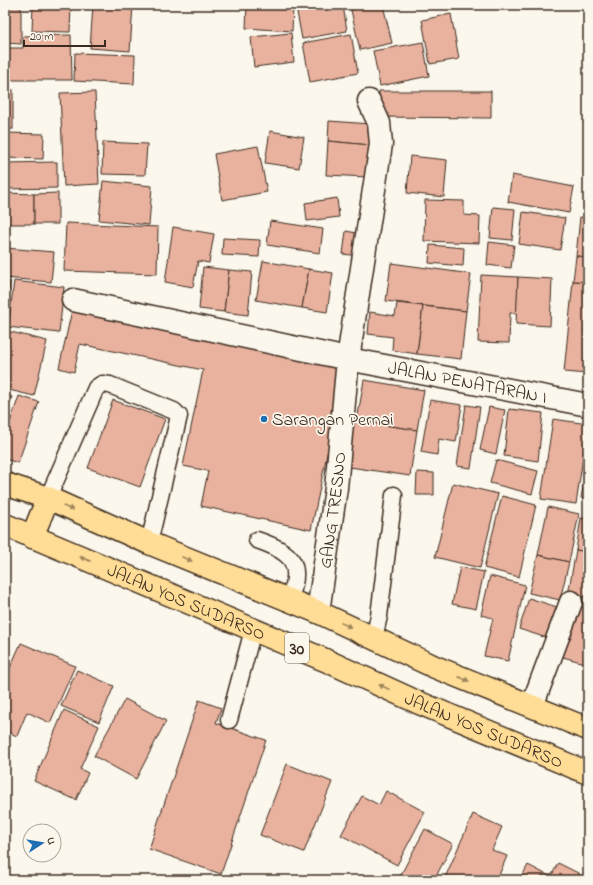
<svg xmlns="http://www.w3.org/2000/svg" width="593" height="885" viewBox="0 0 593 885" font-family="'Indie Flower',sans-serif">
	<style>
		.building { fill: #e9b29f; stroke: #3b2a1e }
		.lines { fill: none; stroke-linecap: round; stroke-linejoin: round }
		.lane-casing { stroke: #3b2a1e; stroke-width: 19 }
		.street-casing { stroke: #3b2a1e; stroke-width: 25 }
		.highway-casing { stroke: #3b2a1e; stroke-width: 25 }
		.lane { stroke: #fbf7ec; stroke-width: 16 }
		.street { stroke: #fbf7ec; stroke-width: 22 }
		.highway { stroke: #ffdd96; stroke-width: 22 }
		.oneway { fill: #9d845a }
		.poi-dot { fill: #1f6fb2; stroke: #fbf7ec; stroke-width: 1.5 }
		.labels { text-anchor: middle; stroke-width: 3.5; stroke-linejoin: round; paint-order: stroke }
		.shield { fill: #fbf7ec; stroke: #75685c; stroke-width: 1 }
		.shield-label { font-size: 17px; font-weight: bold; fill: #3b2a1e }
		.street-label { font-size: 18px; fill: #3b2a1e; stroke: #fbf7ec }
		.poi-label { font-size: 18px; fill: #3b2a1e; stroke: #fbf7ec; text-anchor: start }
	</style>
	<rect width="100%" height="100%" fill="#fbf7ec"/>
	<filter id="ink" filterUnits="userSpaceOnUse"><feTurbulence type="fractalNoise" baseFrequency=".025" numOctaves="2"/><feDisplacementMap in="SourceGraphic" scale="8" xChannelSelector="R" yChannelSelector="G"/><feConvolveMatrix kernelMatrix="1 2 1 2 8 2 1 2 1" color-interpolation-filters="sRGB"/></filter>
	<g filter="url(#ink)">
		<g class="building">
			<path d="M33,5H71L70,32L32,31Z"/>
			<path d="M93,5H133L130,51L90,48Z"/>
			<path d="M247,5L293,7L292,31L246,28Z"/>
			<path d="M262,5H293V7Z"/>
			<path d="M307,5H343L347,31L302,39L296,7Z"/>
			<path d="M372,5H383L392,43L360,50L351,10Z"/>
			<path d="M5,6H21V44L5,43Z"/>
			<path d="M451,14L459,59L430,64L422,20Z"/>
			<path d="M291,33L294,62L254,67L251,37Z"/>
			<path d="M351,34L358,73L310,82L303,43Z"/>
			<path d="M71,35L72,80H5V48H23V36Z"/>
			<path d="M423,42L429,76L380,86L373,51Z"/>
			<path d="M75,53L135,55L134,84L74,81Z"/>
			<rect x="5" y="90" width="8" height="39"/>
			<path d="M379,91H491V118L379,117Z"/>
			<path d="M95,92L99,184L64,186L60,93Z"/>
			<path d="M329,121L371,124L370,145L328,141Z"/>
			<path d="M270,131L304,137L299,168L265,163Z"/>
			<path d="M5,133L44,134L43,159L5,158Z"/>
			<path d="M328,141L370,145L368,177L326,175Z"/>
			<path d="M103,142L147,144L145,175L102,174Z"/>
			<path d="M258,146L267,192L222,200L214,154Z"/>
			<path d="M410,156L447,160L444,197L407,193Z"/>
			<path d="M57,162V188L5,189V163Z"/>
			<path d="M512,175L574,187L569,213L508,202Z"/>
			<path d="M103,181L152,186L149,225L99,220Z"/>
			<path d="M5,193L34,194V224H5Z"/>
			<path d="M58,193V224H34V194Z"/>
			<path d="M337,198L339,217L307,221L305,203Z"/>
			<path d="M425,200L464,201V215L480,216L479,243L424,241Z"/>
			<path d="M493,207L515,209L512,240L490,238Z"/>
			<path d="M523,212L565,218L560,250L519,244Z"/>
			<path d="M580,217L588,218V257L576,256Z"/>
			<path d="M270,221L323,229L320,253L267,245Z"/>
			<path d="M66,223L158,227L157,274L64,271Z"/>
			<path d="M173,227L214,234L209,263L198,261L193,287L165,282Z"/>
			<path d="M346,231L362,234L358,256L343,254Z"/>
			<path d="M223,238L260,240L259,257L222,255Z"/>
			<path d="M489,242L514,245L511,268L487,265Z"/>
			<path d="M430,245L464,248L463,266L429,263Z"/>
			<path d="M5,248L54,252L51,282L5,278Z"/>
			<path d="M576,256L588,257V282L573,281Z"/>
			<path d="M263,261L309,269L302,308L256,300Z"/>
			<path d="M391,263L471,274L466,311L386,301Z"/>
			<path d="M203,267L229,270L224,312L199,309Z"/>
			<path d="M309,269L333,273L327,312L302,308Z"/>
			<path d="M229,270L252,272L248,315L224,312Z"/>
			<path d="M481,275L518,277L517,313H510L509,343L478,342Z"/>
			<path d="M518,277L552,279L550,326L516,324Z"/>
			<path d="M5,281L10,282L5,321Z"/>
			<path d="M14,281L64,287L59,333L8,327Z"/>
			<path d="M573,281L588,282V374L564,372Z"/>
			<path d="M397,303L423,306L417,354L392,350L393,337L368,334L370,312L395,316Z"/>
			<path d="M423,306L466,311L461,359L417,354Z"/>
			<path d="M72,310L345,369L311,530L201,506L208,471L183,466L203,370L80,344L74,372L59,368Z"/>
			<path d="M7,331L47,341L34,396L5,389V342Z"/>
			<path d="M364,380L424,390L417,430L357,421Z"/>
			<path d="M5,394L12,397L5,419Z"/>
			<path d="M19,396L39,402L18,463L5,459V437Z"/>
			<path d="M113,400L165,419L140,487L88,468Z"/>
			<path d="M430,400L462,405L456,442L439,439L437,455L421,452Z"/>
			<path d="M466,405L480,407L471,468L457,466Z"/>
			<path d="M489,407L505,410L496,454L480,450Z"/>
			<path d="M509,409L543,413L538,461L504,456Z"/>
			<path d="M553,419L588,424L576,504L541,499Z"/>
			<path d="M350,420L417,430L410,476L343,466Z"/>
			<path d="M496,460L538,471L532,494L490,483Z"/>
			<path d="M587,464H588V500L581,498Z"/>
			<path d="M417,472L434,473V495H416Z"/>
			<path d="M453,483L498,494L480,568L435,557Z"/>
			<path d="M502,496L536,505L519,577L484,568Z"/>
			<path d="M548,507L579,514L569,562L538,555Z"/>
			<path d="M581,518L588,519V552L576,550Z"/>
			<path d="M576,550L588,552L587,598L568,595Z"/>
			<path d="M538,555L569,562L560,600L529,593Z"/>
			<path d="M460,567L484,572L476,609L452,604Z"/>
			<path d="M490,576L525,585L508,661L484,656L493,618L481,615Z"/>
			<path d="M529,598L560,608L550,639L519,629Z"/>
			<path d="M575,606L588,609V664L563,657Z"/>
			<path d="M21,643L75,666L50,723L27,712L17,736L5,731V679Z"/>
			<path d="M77,670L114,686L99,722L61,706Z"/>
			<path d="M125,699L166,721L136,779L94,756Z"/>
			<path d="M199,700L221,708L216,723L266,740L221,874L149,849Z"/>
			<path d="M64,710L99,726L80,769L88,773L76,800L34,781Z"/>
			<path d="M287,764L332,782L304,852L260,835Z"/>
			<path d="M386,791L425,812L397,865L341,835L362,796L379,805Z"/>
			<path d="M473,814L502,827L492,850L507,856L497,880H444Z"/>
			<path d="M425,829L453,844L434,880H398Z"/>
			<path d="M558,863L580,874L577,880H520L528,865L551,877Z"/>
		</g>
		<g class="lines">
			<g class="lane-casing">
				<g id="lane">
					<path d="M48,498L96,388L102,384L110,385L174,411L179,416L149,543"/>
					<path d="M257,540C292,552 304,563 289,601"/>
					<path d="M374,638L379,616L394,495"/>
					<path d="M229,720L253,630"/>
				</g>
			</g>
			<g class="street-casing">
				<g id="street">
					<path id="s1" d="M73,300L348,359L588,405"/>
					<path id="s2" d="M318,612L336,488L348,359L381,144L379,123L369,101"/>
					<path d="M532,706L571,602"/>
				</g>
			</g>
			<g class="highway-casing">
				<g id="highway">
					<path d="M5,484L48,498L149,543L318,612L435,667L588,729"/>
					<path id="s3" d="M5,525L325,660L417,702L588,773"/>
					<path d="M32,537L48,498"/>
				</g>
			</g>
			<use href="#lane" class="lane"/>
			<use href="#street" class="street"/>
			<use href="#highway" class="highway"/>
		</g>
		<defs><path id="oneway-solid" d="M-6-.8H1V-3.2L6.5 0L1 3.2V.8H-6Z"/></defs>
		<g class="oneway">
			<use href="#oneway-solid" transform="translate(68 508) rotate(23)"/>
			<use href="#oneway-solid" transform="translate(85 559) rotate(-157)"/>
			<use href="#oneway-solid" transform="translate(187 559) rotate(23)"/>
			<use href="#oneway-solid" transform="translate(346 625) rotate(25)"/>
			<use href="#oneway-solid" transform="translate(464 679) rotate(22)"/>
			<use href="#oneway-solid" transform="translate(384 687) rotate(-155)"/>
		</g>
	</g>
	<circle class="poi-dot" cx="264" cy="419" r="4"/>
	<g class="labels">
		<rect class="shield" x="285" y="633" width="24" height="30" rx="3"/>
		<g class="shield-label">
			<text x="297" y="654">30</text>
		</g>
		<g class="street-label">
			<text dy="6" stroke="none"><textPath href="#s1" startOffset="403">JALAN PENATARAN I</textPath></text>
			<text dy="6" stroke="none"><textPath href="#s2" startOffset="103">GANG TRESNO</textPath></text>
			<text dy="6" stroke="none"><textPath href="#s3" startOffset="197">JALAN YOS SUDARSO</textPath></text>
			<text dy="6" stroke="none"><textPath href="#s3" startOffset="521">JALAN YOS SUDARSO</textPath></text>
		</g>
		<g class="poi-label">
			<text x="272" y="425">Sarangan Pernai</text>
		</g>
	</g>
	<rect width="593" height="885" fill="none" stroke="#fbf7ec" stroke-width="20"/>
	<rect x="10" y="10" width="573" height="865" fill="none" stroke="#3b2a1e" stroke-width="1.5" filter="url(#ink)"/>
	<g transform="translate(42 843) rotate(78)"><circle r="19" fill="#fbf7ec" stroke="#aea59a"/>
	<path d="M0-3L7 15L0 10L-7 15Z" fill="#1f6fb2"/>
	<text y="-6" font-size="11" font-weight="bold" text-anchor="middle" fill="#3b2a1e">U</text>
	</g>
	<path d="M24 40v6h81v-6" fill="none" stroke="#3b2a1e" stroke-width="2"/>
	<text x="30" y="40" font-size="12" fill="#3b2a1e" stroke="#fbf7ec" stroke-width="3" paint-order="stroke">20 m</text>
</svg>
